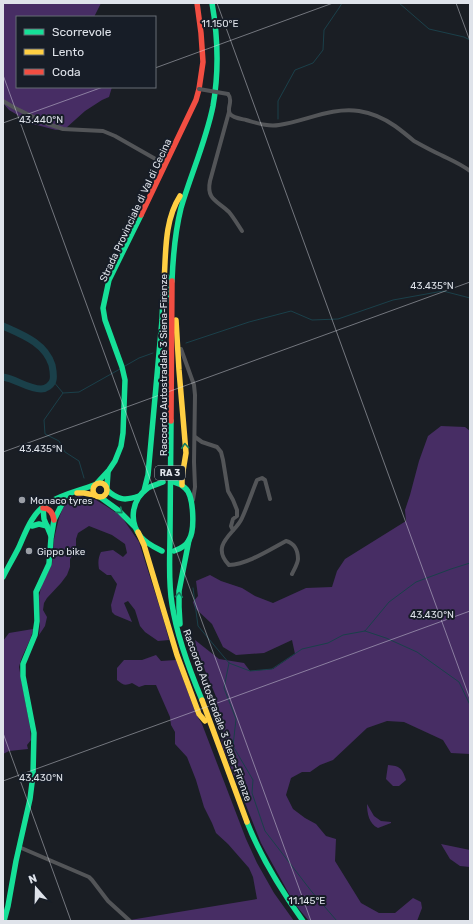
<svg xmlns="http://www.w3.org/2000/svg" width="473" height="924" viewBox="0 0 473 924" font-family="Rubik,sans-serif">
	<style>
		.green { fill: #472d64 }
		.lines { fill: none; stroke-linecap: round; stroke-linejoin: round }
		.stream { stroke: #1a404a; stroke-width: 1 }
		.river { stroke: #1a404a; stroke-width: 7 }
		.street { stroke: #535558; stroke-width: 4 }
		.fast { stroke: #16e098; stroke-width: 5.5 }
		.slow { stroke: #ffcf43; stroke-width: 5.5 }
		.jam { stroke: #f24e42; stroke-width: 5.5 }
		.street-bridge { stroke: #535558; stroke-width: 4 }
		.oneway { stroke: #167e60 }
		.ticks { fill: none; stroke: #dfe3ea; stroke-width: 1; stroke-opacity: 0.45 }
		.poi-dot { fill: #9a9ea5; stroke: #171d27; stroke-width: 1.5 }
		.labels { text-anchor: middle; stroke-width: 4; stroke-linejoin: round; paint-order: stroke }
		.shield { fill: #171d27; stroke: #a3a8b0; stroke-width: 1 }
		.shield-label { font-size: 9px; font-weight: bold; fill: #dfe3ea }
		.street-label { font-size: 10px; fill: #dfe3ea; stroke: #171d27 }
		.poi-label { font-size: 10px; fill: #dfe3ea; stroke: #171d27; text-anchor: start }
		.ticks-label { font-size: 10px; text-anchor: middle; fill: #dfe3ea; stroke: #171d27; stroke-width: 4; stroke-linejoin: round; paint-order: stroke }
	</style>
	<rect width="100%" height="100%" fill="#1a1e24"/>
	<g class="green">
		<path d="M3,3H101L94,17H17V87H112L109,97L102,100L85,111L66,128L56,130L33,124L9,110L3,103Z"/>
		<path d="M441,426L465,427L470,431V754L451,753L443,740L404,722L387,721L367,728L333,760L320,765L310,772H302L291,778L286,795L293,809L305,818L316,824L326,836L336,839L335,861L361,903L379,913H395L413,898L421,902L422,908L417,921H309L294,903L261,843L222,745L221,734L212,708L217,699L197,651L195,640L219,659L244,663L250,671L273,669L295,654L292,640L264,653L236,655L223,647L212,624L195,608L193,602L198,596L196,581L210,575L221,581L242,588L255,596L273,603L306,588L332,587L337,571L345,559L406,521L405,510L410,495L419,461L428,436Z"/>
		<path d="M79,496L96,500L106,506L121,516L139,542L163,618L169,640L158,641L145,632L140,626L135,610L128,601L124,603L132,622L115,615L112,612L111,605L117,584L111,575H107L99,569C98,563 98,558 101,552L113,550L123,557L127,553L125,544L112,535L89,526L78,533L76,539V551L70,559V567L67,575L61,583L47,598L44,603L43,610L47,617L45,626L39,635L40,624L39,596L42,584L52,564L54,539L59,518L63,508L69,500Z"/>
		<path d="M33,629C31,642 22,653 19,667L30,727L31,740L27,745L28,749L9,751L3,754V641L9,633Z"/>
		<path d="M156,655L161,661L176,660L196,714L202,724L246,839L257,863L274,893L294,921H132L130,920L257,899L253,877L249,868L228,844L216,833L212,823L204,807L196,780L187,757L175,744V732L171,725L170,717L156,685H145L139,687L132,683C125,686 123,685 117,680V668L124,660H142Z"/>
		<path d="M388,765C400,766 402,768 406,780L399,786H393L386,779Z"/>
		<path d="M367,804L374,816L381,821L391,822V823L378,828C369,824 367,813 367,804Z"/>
		<path d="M441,844L470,850V867L460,866L450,859Z"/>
	</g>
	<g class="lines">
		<g class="stream">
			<path d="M399,3L429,29L464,37L470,40"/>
			<path d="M278,119V101L295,70L313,63L323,50L324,30L339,8L342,3"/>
			<path d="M186,343L249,322L291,311L312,320L338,319L393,300L443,291L470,298"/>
			<path d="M125,366L139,358L153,353"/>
			<path d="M53,381L63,393L44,420L45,434L59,441L65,452L79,461L84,478"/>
			<path d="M63,393L79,392L120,369"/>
			<path d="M193,588L198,626L229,663L250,671L272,669L302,649L328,643L343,635L365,631L389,602L416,582L451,569L470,563"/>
			<path d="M365,631L386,638L417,652L459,682L470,705"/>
			<path d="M229,663L224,688L236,719L233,746L253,780L252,793L265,831L312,892L337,921"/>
		</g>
		<path class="river" d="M3,326C23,335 45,343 52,365C53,370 54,376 53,380C52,385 46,389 41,389C28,389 16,379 3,377"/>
		<g class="street">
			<path d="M228,94C234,101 226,108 230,114C233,118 242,119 246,120C257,123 268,127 279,125C306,121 331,107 359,111C372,113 385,119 395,126C402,131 408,136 414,141C423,146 432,151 441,155C451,160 461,164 470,171"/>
			<path d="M3,101L15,108L48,124L63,129L103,131L115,136L159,161L154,175L155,179L158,180"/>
			<path d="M229,112L210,181C206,200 218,201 229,212C234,218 238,225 242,231"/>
			<path d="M181,349L194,385L195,395L194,462L195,487L193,500"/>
			<path d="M195,437L202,442L217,447L221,452L223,460L228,491L233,500L237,510V516L233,519L231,526L233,530"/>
			<path d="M270,499L265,480L262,478L257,480C252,492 248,505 242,518C236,533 209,544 229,565C248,564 269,550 286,541C294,543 298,550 298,559C298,563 294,570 292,574"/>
			<path d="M19,847L89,877L92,880L108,901L130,921"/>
		</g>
		<g class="fast">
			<path d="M167,277V300"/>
			<path d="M172,281C173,256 175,232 181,208C191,174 206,141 213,106C219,72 218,37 212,3"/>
			<path d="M171,421C171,458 170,496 170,534C170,557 168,581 172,604C177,637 189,669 202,700"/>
			<path d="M174,482C178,483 182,485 185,488C194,495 195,530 189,540C186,546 180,549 174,551"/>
			<path d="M97,483L109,470L115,461L121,446L123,433L125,380L122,367L105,320L103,308L109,280L141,215"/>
			<path d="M107,487L108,472"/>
			<path d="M107,490C118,500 125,501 139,496"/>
			<path d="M144,491L148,475L162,320L163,294"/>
			<path d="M100,497L118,510L134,526"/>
			<path d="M43,508L44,519L51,536"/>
			<path d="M32,526L39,524L47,526"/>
			<path d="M162,551C154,547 147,544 141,537C128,521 132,499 148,488C153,485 158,484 163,482"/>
			<path d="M3,577C8,567 14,557 19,547C26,531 32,513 48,503C62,494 78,491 94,485"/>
			<path d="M180,624L179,607V591L189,540"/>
			<path d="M247,822C261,858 281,890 303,921"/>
			<path d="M4,921L8,906L16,861L30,799L33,775L34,733L23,676V664L35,635L37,621L36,592L49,564L51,538L54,520L65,498"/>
		</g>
		<g class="slow">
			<path d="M164,282C166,253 164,221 180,196"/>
			<path d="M176,320L179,370L186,453L182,477V485"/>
			<circle cx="100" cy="490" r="7"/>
			<path d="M77,493H84L94,495"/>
			<path d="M138,532L144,545L177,655L199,714L205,721"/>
			<path d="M202,700L247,822"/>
		</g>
		<g class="jam">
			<path d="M141,215L196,100L199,89L203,62L201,33L197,3"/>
			<path d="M171,421L172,281"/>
			<path d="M43,508C50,508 53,514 54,520"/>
		</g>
		<path class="street-bridge" d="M199,89L228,94"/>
	</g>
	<defs><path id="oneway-chevron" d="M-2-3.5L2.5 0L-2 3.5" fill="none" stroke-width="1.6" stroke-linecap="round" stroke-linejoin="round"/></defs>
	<g class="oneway">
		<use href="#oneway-chevron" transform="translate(185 446) rotate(-94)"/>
		<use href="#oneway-chevron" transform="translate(120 511) rotate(40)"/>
		<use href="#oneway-chevron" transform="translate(179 595) rotate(-86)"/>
	</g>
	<path class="ticks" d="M217,3L470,699M456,3L470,41M155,68L333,3M3,75L311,921M3,123L103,87M3,452L470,282M3,733L71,921M3,781L470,611"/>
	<g class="poi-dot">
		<circle cx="22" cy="500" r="4"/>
		<circle cx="29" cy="551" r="4"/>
	</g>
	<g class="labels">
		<rect class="shield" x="155" y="466" width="30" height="14" rx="3"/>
		<g class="shield-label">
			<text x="170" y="476">RA 3</text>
		</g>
		<g class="street-label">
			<text transform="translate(135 210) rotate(-65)" y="4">Strada Provinciale di Val di Cecina</text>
			<text transform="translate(163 365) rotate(-90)" y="4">Raccordo Autostradale 3 Siena-Firenze</text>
			<text transform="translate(218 715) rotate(70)" y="4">Raccordo Autostradale 3 Siena-Firenze</text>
		</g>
		<g class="poi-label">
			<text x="30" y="504">Monaco tyres</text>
			<text x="37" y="555">Gippo bike</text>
		</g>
	</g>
	<g class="ticks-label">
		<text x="220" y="27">11.150°E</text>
		<text x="41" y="123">43.440°N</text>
		<text x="432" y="289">43.435°N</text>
		<text x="41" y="452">43.435°N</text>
		<text x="432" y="618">43.430°N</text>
		<text x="41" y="781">43.430°N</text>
		<text x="307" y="904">11.145°E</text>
	</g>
	<rect width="473" height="924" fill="none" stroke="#dfe3ea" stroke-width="8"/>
	<rect x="16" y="16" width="140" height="72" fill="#171d27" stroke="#676c75"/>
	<rect x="24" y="29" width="20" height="6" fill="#16e098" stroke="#676c75"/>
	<text x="52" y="36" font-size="12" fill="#dfe3ea">Scorrevole</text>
	<rect x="24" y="49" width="20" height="6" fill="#ffcf43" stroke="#676c75"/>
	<text x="52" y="56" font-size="12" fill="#dfe3ea">Lento</text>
	<rect x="24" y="69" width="20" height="6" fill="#f24e42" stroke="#676c75"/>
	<text x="52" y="76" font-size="12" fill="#dfe3ea">Coda</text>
	<g transform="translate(36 888) rotate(340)" stroke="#171d27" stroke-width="3" paint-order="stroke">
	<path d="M0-3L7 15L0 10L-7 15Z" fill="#dfe3ea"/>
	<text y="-6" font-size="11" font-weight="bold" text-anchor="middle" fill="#dfe3ea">N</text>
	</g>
</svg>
